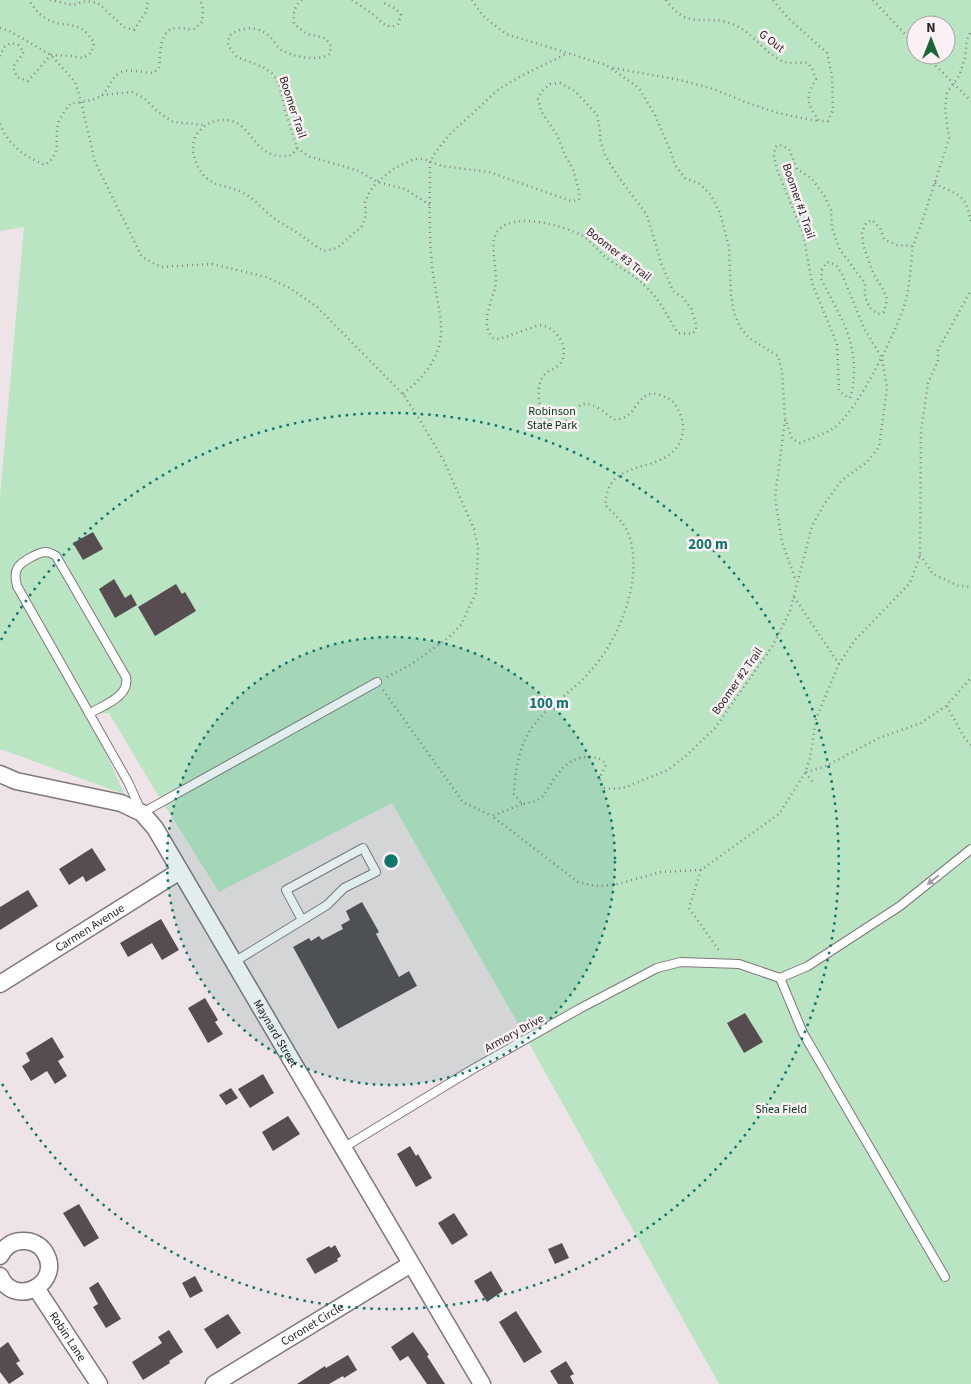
<svg xmlns="http://www.w3.org/2000/svg" width="971" height="1384" viewBox="0 0 971 1384" font-family="'Source Sans 3',sans-serif">
	<style>
		.green { fill: #b9e5c2; fill-rule: evenodd }
		.building { fill: #574d50 }
		.lines { fill: none; stroke-linecap: round; stroke-linejoin: round }
		.lane-casing { stroke: #817779; stroke-width: 10 }
		.street-casing { stroke: #817779; stroke-width: 19 }
		.path { stroke: #8b8385; stroke-width: 2.5; stroke-dasharray: 1 4; stroke-linecap: butt }
		.lane { stroke: #fff; stroke-width: 8 }
		.street { stroke: #fff; stroke-width: 16 }
		.oneway { fill: #9f9d9d }
		.ring { fill: none; stroke: #0f766e; stroke-width: 2.5; stroke-dasharray: 2.5 5 }
		.labels { text-anchor: middle; stroke-width: 5; stroke-linejoin: round; paint-order: stroke }
		.street-label { font-size: 12px; fill: #292526; stroke: #fbf0f3 }
		.park-label { font-size: 12px; fill: #003715; stroke: #fbf0f3 }
		.centre { fill: #0f766e; stroke: #fbf0f3; stroke-width: 2.5 }
		.ring-label { font-size: 15px; text-anchor: middle; font-weight: bold; fill: #0f766e; stroke: #fbf0f3; stroke-width: 5; stroke-linejoin: round; paint-order: stroke }
	</style>
	<rect width="100%" height="100%" fill="#eee3e6"/>
	<path class="green" d="M0,0H971V1384H719L516,1020L392,803L219,892L153,787L109,713L89,714L124,794L0,749V497L24,227L0,231ZM916,25H946V55H916Z"/>
	<g class="building">
		<path d="M93,532L103,549L83,560L73,543Z"/>
		<path d="M114,579L125,598L131,594L137,605L115,618L99,589Z"/>
		<path d="M176,584L182,594L185,592L196,611L155,636L138,607Z"/>
		<path d="M92,848L106,870L86,882L83,876L69,885L59,869Z"/>
		<path d="M28,890L38,906L0,930V907Z"/>
		<path d="M362,902L379,932L376,934L399,977L409,971L417,986L338,1029L293,947L309,938L311,941L319,936L322,940L343,929L341,925L350,920L346,911Z"/>
		<path d="M161,919L179,950L162,960L152,943L128,957L120,943Z"/>
		<path d="M205,998L218,1020L215,1022L223,1034L208,1043L188,1008Z"/>
		<path d="M745,1013L763,1042L744,1053L727,1023Z"/>
		<path d="M52,1037L64,1057L58,1061L67,1076L55,1084L47,1071L31,1081L22,1066L30,1061L26,1053Z"/>
		<path d="M263,1074L274,1093L250,1108L238,1089Z"/>
		<path d="M231,1088L238,1098L226,1105L219,1095Z"/>
		<path d="M288,1116L300,1134L273,1151L262,1132Z"/>
		<path d="M410,1146L416,1156L418,1154L432,1178L416,1187L397,1154Z"/>
		<path d="M79,1204L99,1238L84,1247L63,1213Z"/>
		<path d="M454,1213L468,1235L452,1245L438,1223Z"/>
		<path d="M562,1243L569,1258L555,1264L548,1249Z"/>
		<path d="M335,1245L341,1256L337,1259L338,1261L315,1274L306,1259L329,1246L331,1248Z"/>
		<path d="M491,1271L503,1291L487,1302L474,1281Z"/>
		<path d="M195,1276L203,1291L190,1298L182,1283Z"/>
		<path d="M98,1282L121,1319L106,1328L93,1307L98,1304L89,1288Z"/>
		<path d="M516,1311L542,1352L524,1363L499,1322Z"/>
		<path d="M228,1314L241,1333L217,1349L204,1329Z"/>
		<path d="M169,1330L183,1352L169,1361L170,1363L143,1380L132,1362L162,1343L158,1337Z"/>
		<path d="M413,1332L429,1355L427,1356L445,1384H427L408,1356L400,1361L391,1347Z"/>
		<path d="M8,1342L20,1361L16,1363L24,1374L9,1384L0,1372V1348Z"/>
		<path d="M348,1355L357,1370L344,1378L343,1376L329,1384H297L325,1366L326,1368Z"/>
		<path d="M566,1361L574,1374L570,1376L574,1384H558L550,1371Z"/>
	</g>
	<g class="lines">
		<g class="lane-casing">
			<g id="lane">
				<path d="M89,714C103,705 130,697 126,677L56,556C53,554 49,552 45,552C37,553 20,562 17,569C14,574 16,581 17,586L128,782L142,813L377,682"/>
				<path d="M234,962L327,905L344,888L376,872L363,848L286,890L302,920"/>
				<path d="M780,978L803,1033L945,1277"/>
				<path d="M343,1148L473,1069L579,1009L657,968L681,962L739,964L780,978L808,966L900,906L971,849"/>
			</g>
		</g>
		<g class="street-casing">
			<g id="street">
				<path id="s1" d="M0,774L16,781L121,803L142,813L155,828L482,1384"/>
				<path id="s2" d="M0,984L180,871"/>
				<path d="M0,1256C5,1246 13,1240 25,1241C32,1241 40,1245 44,1251C65,1282 15,1310 0,1276"/>
				<path id="s3" d="M36,1288L99,1384"/>
				<path id="s4" d="M214,1384L411,1264"/>
			</g>
		</g>
		<g class="path">
			<path d="M50,0L73,5L86,1L98,3L124,27L134,30L146,12L148,0"/>
			<path d="M302,0C294,5 293,15 294,24L307,34L325,38L331,46L330,54C317,62 294,57 281,50C277,47 275,41 271,38C259,25 241,26 229,36L228,45L237,57L263,67L273,74L279,84L286,114L297,148L292,155C252,163 255,122 226,120C214,119 204,125 197,134C189,146 194,162 202,173C212,188 231,185 245,194C255,199 262,209 271,216C279,222 288,227 296,232C306,238 314,246 324,251L337,248L362,226L366,215L365,202L370,191L377,182L395,168L414,159H423L442,166L489,172L571,201L579,200V191L573,169L566,157L557,135L541,111L538,99L542,91L550,84L560,83L575,91L597,115L600,130V139L605,155L617,175L647,215L661,263L673,291L682,297L691,308L696,324V330L692,334L678,333C668,318 661,301 648,289C636,276 622,269 608,259C599,253 593,242 583,236C564,226 513,210 497,232C488,245 499,272 495,288C491,304 480,324 493,338L499,339L539,325C557,326 572,350 559,365C555,369 549,370 545,374C535,384 538,408 546,418C549,421 553,423 555,425C558,425 561,424 563,423C577,413 576,395 600,409C606,413 609,417 616,420C620,419 624,418 627,416C638,407 642,389 660,395C665,397 669,398 673,402C679,409 684,421 683,430C678,470 633,460 614,480C608,486 606,496 605,505C614,514 624,522 629,535C644,579 619,640 589,673C571,693 544,708 529,732C518,750 515,774 514,794L522,804C529,803 535,802 541,798C545,795 547,789 550,785C560,770 570,756 590,757C597,758 602,758 606,765L601,775L600,783L604,788L613,789L626,787L668,770L687,755L715,728L772,647L790,611L812,526L825,503L842,480L867,462L879,447L887,388L882,358L864,328L842,274L836,265L827,262L822,270L821,279C838,313 855,335 854,375C853,383 853,389 850,398L844,395L839,390L837,344L812,283L803,233L777,170L774,157L775,147L780,145L789,149L797,169L811,178L824,195L831,210L832,228L840,250L865,283V297L870,308L878,314L884,312L887,299L883,289L873,273L863,245L862,232L866,223L872,220L880,228L884,239L897,245L913,246L924,216L949,138L945,109L947,93L959,76L965,58L967,40L971,31"/>
			<path d="M352,0L374,15L383,24L392,27L398,24L401,15L396,9L384,3L383,0"/>
			<path d="M472,0L483,16L506,34L606,65L639,88L655,115L670,150L675,165L685,178L700,184L711,195L720,213L729,247L731,295L734,313L740,327L749,338L778,356L782,371L785,418L792,439L800,443C812,438 825,434 835,427C857,412 899,327 906,300C910,283 911,264 913,246"/>
			<path d="M666,0C689,33 707,12 735,25C753,33 767,56 785,62C791,64 800,62 808,63L812,69L816,79C805,97 807,104 819,121H828L833,110L832,76L827,53L787,17L773,0"/>
			<path d="M873,0L916,46"/>
			<path d="M0,28L9,31L20,37L51,55L75,82L81,101L95,162L142,257L161,267L212,264L266,277L290,288L317,307L403,394L421,422L444,461L474,529L478,547L476,593L461,625L448,638L410,665L387,677"/>
			<path d="M925,55L971,101"/>
			<path d="M0,56L4,47L11,43L18,45L24,52L13,67L17,77L28,81L51,55L71,56L83,58L91,53L94,43C79,17 66,30 47,19C39,15 35,9 30,2L32,0"/>
			<path d="M613,68L680,80L713,89L748,103L778,113L817,121"/>
			<path d="M102,95L132,92L144,98L157,111L173,122L205,125"/>
			<path d="M0,124C8,145 25,157 45,165C63,151 54,143 58,125C59,118 66,110 70,104C79,102 93,101 101,96C110,89 112,73 125,71C134,69 144,73 153,73L159,68C161,54 158,28 178,28C184,28 188,30 194,29L202,22L203,9L200,0"/>
			<path d="M297,148L308,156L359,171L377,182L405,189L430,205"/>
			<path d="M935,183C939,186 941,187 946,189C966,197 967,203 971,223"/>
			<path d="M403,394C463,345 435,318 431,254C429,224 430,193 430,162L435,153L450,134L499,89L523,75L568,53"/>
			<path d="M785,420L775,497L782,542L796,581"/>
			<path d="M920,555L933,574L959,586L971,587"/>
			<path d="M794,597L839,664"/>
			<path d="M383,690L463,802L492,816"/>
			<path d="M947,706L965,739L971,745"/>
			<path d="M806,772L824,767L879,738L921,723L946,706L971,678"/>
			<path d="M805,773L813,782"/>
			<path d="M522,804L492,816L578,882L595,886L614,885L661,872L701,870L779,814L805,773L810,758L816,719L839,664L855,640L910,583L920,555L921,431L928,383L938,361V350L971,290"/>
			<path d="M701,870L689,908L720,952"/>
		</g>
		<use href="#lane" class="lane"/>
		<use href="#street" class="street"/>
	</g>
	<defs><path id="oneway-solid" d="M-6-.8H1V-3.2L6.5 0L1 3.2V.8H-6Z" transform="scale(1.25)"/></defs>
	<use class="oneway" href="#oneway-solid" transform="translate(933 880) rotate(141)"/>
	<circle cx="391" cy="861" r="224" fill="#0f766e" fill-opacity=".12"/>
	<g class="ring">
		<circle cx="391" cy="861" r="224"/>
		<path d="M1 640A448 448 0 1 1 1 1082"/>
	</g>
	<g class="labels">
		<g class="street-label">
			<text transform="translate(772 41) rotate(38)" y="4">G Out</text>
			<text transform="translate(293 107) rotate(72)" y="4">Boomer Trail</text>
			<text transform="translate(799 201) rotate(71)" y="4">Boomer #1 Trail</text>
			<text transform="translate(619 254) rotate(38)" y="4">Boomer #3 Trail</text>
			<text transform="translate(737 681) rotate(-55)" y="4">Boomer #2 Trail</text>
			<text dy="4" stroke="none"><textPath href="#s2" startOffset="106">Carmen Avenue</textPath></text>
			<text transform="translate(514 1033) rotate(-29)" y="4">Armory Drive</text>
			<text dy="4" stroke="none"><textPath href="#s1" startOffset="406">Maynard Street</textPath></text>
			<text dy="4" stroke="none"><textPath href="#s4" startOffset="115">Coronet Circle</textPath></text>
			<text dy="4" stroke="none"><textPath href="#s3" startOffset="58">Robin Lane</textPath></text>
		</g>
		<g class="park-label">
			<text x="552" y="415">Robinson<tspan x="552" dy="14">State Park</tspan></text>
			<text x="781" y="1113">Shea Field</text>
		</g>
	</g>
	<circle cx="391" cy="861" r="8" class="centre"/>
	<g class="ring-label">
		<text x="708" y="549">200 m</text>
		<text x="549" y="708">100 m</text>
	</g>
	<g transform="translate(931 40)"><circle r="24" fill="#fbf0f3" stroke="#a79fa1"/>
	<path d="M0-4L9 19L0 12L-9 19Z" fill="#1a6635"/>
	<text y="-8" font-size="14" font-weight="bold" text-anchor="middle" fill="#292526">N</text>
	</g>
</svg>
